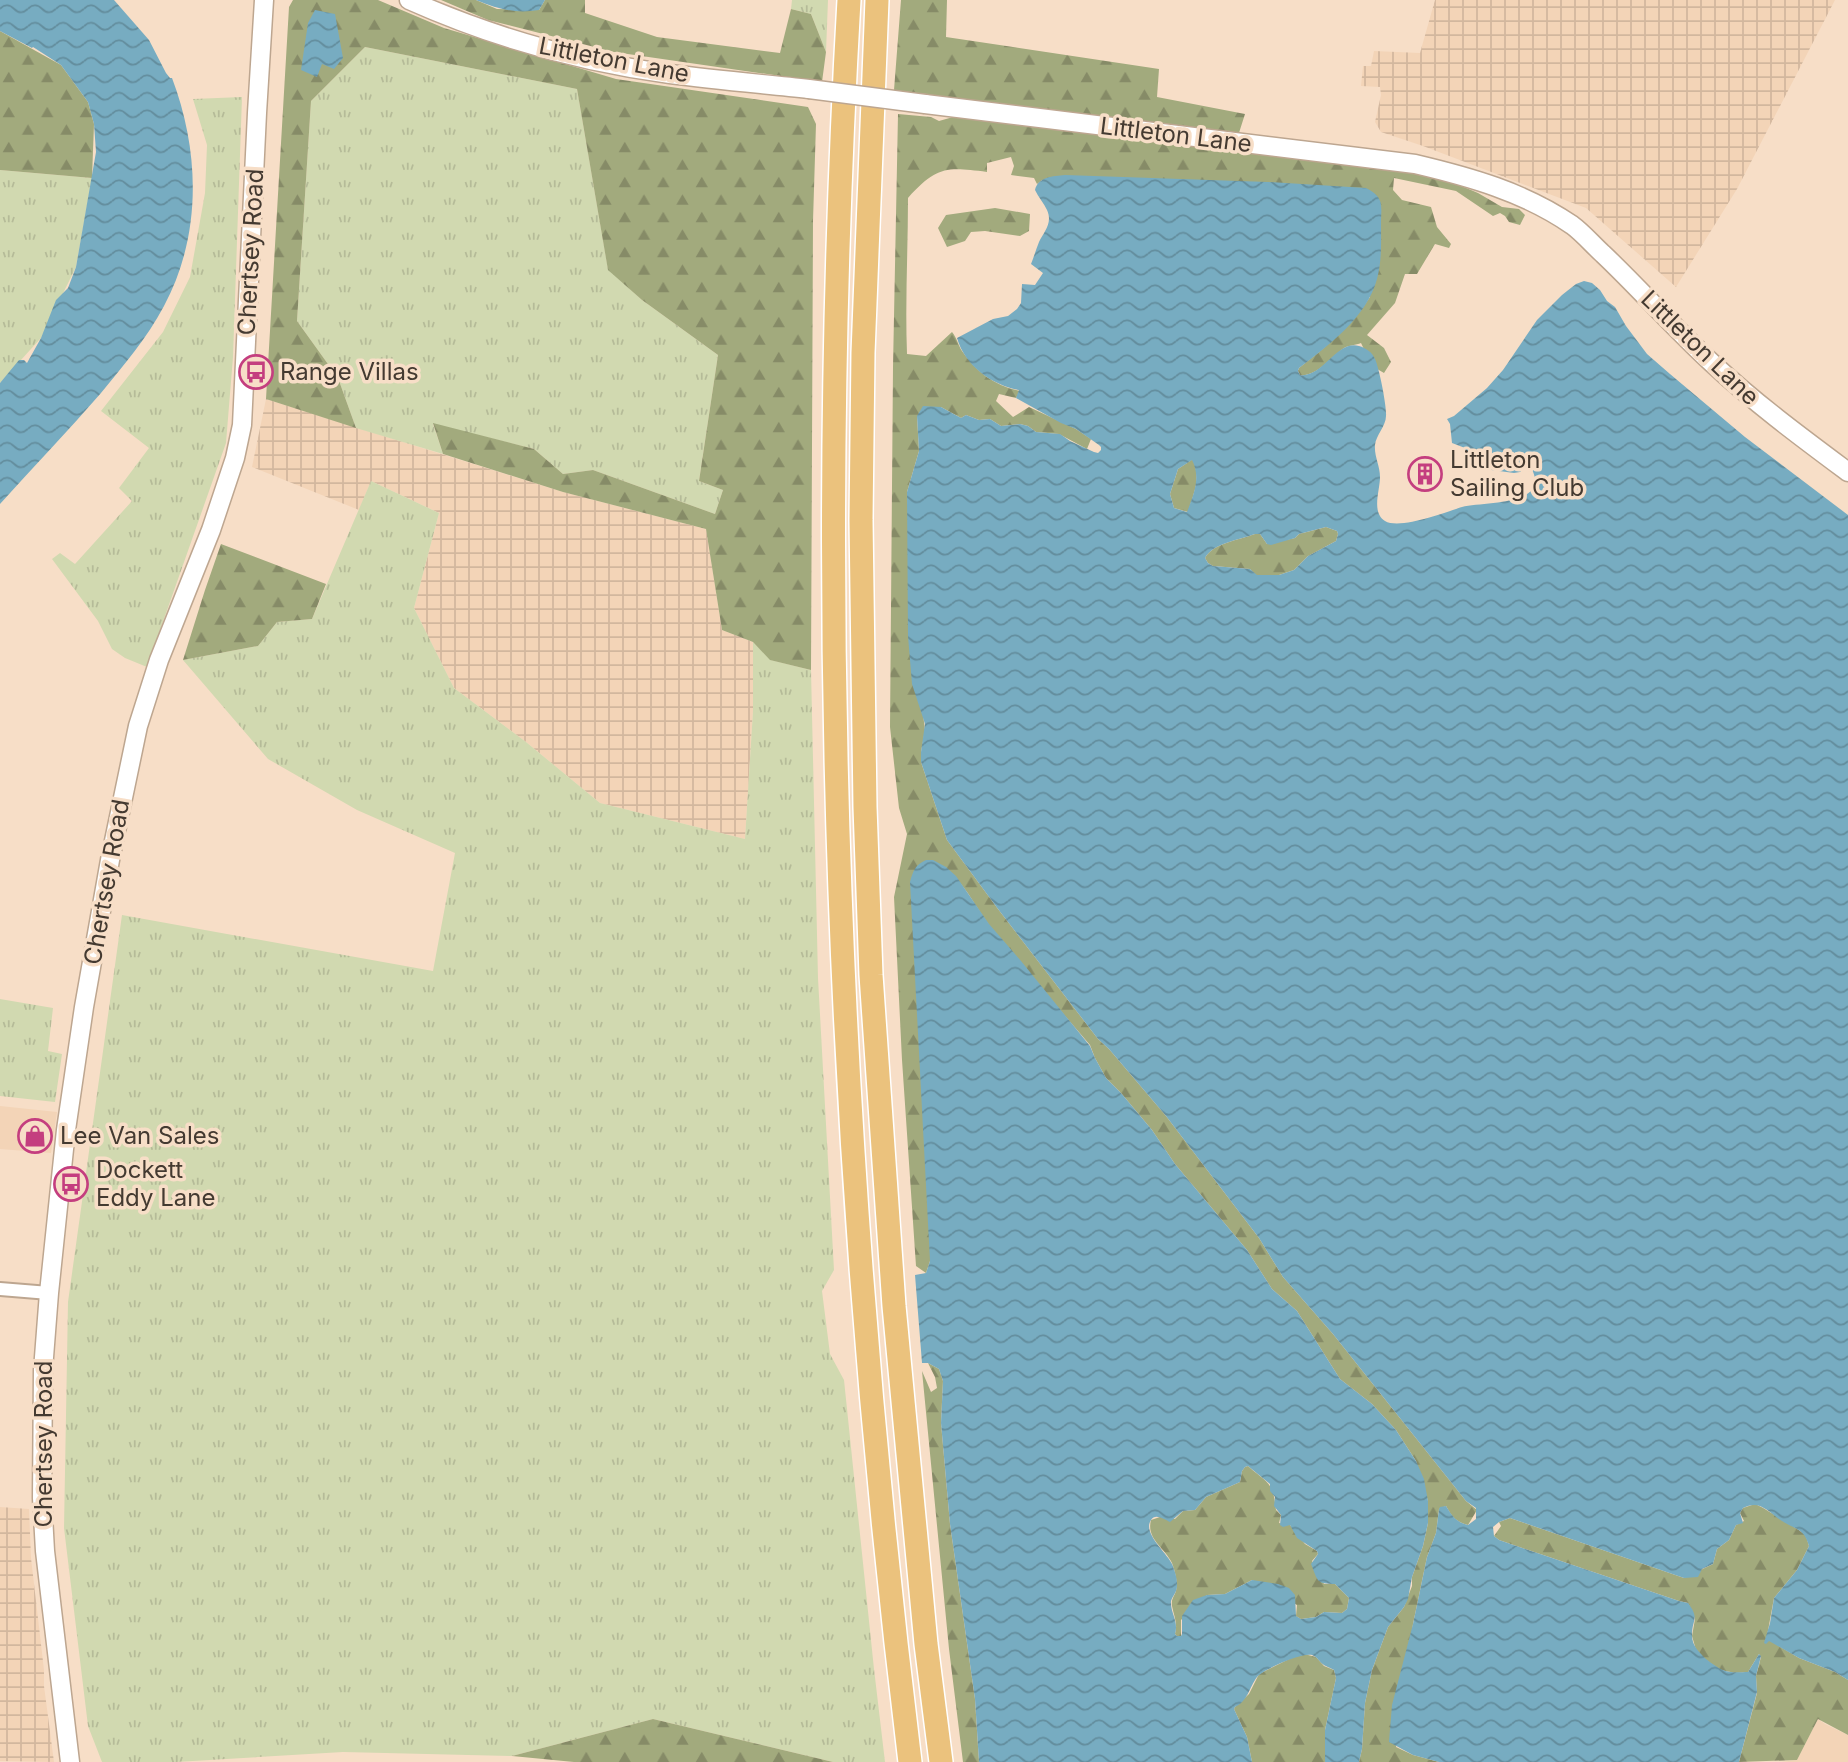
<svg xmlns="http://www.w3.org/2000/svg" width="1848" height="1762" viewBox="0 0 1848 1762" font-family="Inter,sans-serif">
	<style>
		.built { fill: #f3d4b7 }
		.industrial { fill: url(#industrial-grid) }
		.grass { fill: url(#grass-tufts) }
		.forest { fill: url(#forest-firs) }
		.water { fill: url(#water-waves); fill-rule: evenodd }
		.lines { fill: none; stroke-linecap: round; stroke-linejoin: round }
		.street-casing { stroke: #bda690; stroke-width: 16 }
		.secondary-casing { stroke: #bda690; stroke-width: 21 }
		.highway-casing { stroke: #fff; stroke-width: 26 }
		.street { stroke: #fff; stroke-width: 12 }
		.secondary { stroke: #fff; stroke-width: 18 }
		.highway { stroke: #ebc27d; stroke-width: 23 }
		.secondary-bridge-casing { stroke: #bda690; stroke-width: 21; stroke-linecap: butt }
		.secondary-bridge { stroke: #fff; stroke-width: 18 }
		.labels { text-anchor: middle; stroke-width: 7; stroke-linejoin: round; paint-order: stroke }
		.street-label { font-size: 24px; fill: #443a31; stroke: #f7dec7 }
		.poi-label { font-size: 24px; fill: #443a31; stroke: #f7dec7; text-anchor: start }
	</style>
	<defs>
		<pattern id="industrial-grid" width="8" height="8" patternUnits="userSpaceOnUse" patternTransform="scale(1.75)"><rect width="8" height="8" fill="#f3d4b7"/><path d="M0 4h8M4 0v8" fill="none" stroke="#d2b79e"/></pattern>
		<pattern id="grass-tufts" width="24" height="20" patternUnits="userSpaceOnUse" patternTransform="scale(1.75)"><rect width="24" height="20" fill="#d1d9b0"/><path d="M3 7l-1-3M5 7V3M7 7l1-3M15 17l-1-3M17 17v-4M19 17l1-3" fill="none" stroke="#b5bb98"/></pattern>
		<pattern id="forest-firs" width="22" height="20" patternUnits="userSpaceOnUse" patternTransform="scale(1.75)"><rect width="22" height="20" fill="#a2aa7d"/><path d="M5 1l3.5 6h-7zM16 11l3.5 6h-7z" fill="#868b67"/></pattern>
		<pattern id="water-waves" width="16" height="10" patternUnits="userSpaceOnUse" patternTransform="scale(1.75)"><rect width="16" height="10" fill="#77acc1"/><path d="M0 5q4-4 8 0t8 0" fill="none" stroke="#638d9d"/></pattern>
	</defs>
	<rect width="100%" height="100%" fill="#f7dec7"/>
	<g class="built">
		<path d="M0,1106L57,1112L51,1153L0,1149Z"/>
		<path d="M1818,1719L1825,1724L1848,1735V1762H1781L1797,1760Z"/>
	</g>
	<g class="industrial">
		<path d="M1435,0H1835L1737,189L1676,287L1586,208L1423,146L1381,132L1375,122L1381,95L1380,87L1361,86L1363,66H1371L1374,51L1420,53Z"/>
		<path d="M266,399L563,492L706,529L722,630L753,642V711L745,839L600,803L526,742L454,688L414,608L439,513L371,481L359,510L252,467Z"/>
		<path d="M0,1507L29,1509L31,1558L44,1670V1686L54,1762L0,1761Z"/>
	</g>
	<g class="grass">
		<path d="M792,0H828L826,52L811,14L791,9Z"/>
		<path d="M365,47L577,89L608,269L642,300L718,355L699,481L723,490L715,514L593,470L563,474L534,449L433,424L443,454L356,428L338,378L297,321L311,101Z"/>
		<path d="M242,97L233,357L226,443L147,667L125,658L112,649L98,621L52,559L60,553L75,564L132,501L119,488L149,448L101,411L163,332L190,277L205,193L207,145L193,99Z"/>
		<path d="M0,170L92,178L76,267L41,338L0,383Z"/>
		<path d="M371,481L439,513L414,608L454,688L526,742L600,803L745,839L753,711V642L771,660L811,670L818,978L834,1270L822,1291L830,1354L844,1380L874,1669L885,1762H833L653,1719L512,1756L343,1752L176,1762H102L88,1726L64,1528L68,1302L122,915L433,971L455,853L357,810L268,759L183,660L258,646L277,622L312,619Z"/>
		<path d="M0,999L53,1008L48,1051L62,1054L55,1102L0,1096Z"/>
	</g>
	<g class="forest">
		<path d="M293,0H378L444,28L616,79L808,107L816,124L813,221L811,670L770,660L753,642L722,630L706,529L563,492L443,454L433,423L534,449L563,474L593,470L715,514L723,490L699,481L718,355L642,300L608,270L577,89L365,47L311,101L297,321L338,378L356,428L266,399L289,7Z"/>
		<path d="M441,0H476L497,9L539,10L545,0H585V13L657,37L780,53L791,9L811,14L826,52L822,82L614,52L488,20Z"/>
		<path d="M901,0H947L946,37L1159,69L1157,97L1245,114L1238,136L894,90Z"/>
		<path d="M0,31L61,65L88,102L94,124L92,178L0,170Z"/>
		<path d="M898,114L931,117L939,121L953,117L1405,171L1452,182L1478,193L1502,207L1519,209L1525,215L1520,225L1509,222L1505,216L1500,213L1493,216L1456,191L1394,178L1393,190L1402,200L1431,207L1437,227L1451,244L1449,248L1435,244L1417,274H1405L1395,303L1367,335L1384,348L1391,362L1384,373L1372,366L1361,343C1356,345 1349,345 1344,348C1331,357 1317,377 1300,375L1298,371L1299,368C1326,347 1351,326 1370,297L1042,180L1037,184L1034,178L1011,175L1014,166L1011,157L987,163V172C946,167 937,166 908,198C908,250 905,302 907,354L926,356L952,332C957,338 958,345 962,351C976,372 995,386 1020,391L1016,398L999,394L996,401L1013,417L1029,407L1076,429L1091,439L1087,449L1059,434L1036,432L1028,426L1020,424L1001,426L990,419L979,420L966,415L961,418L941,407L917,416L919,451L907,492L923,714L925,730L921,752V762L947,840L998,909L1098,1039L1109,1049L1166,1116L1259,1238L1283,1277L1333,1334L1466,1501L1477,1510L1468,1525C1456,1522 1452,1517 1446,1506L1439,1509L1436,1533L1427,1557L1413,1624L1396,1747L1413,1755L1439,1762H1359L1362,1749L1365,1703L1372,1670L1388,1627L1404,1607L1412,1586V1577L1423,1546L1428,1523V1501L1416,1461L1396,1430L1372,1404L1340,1379L1297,1311L1272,1289L1247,1250L1175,1164L1152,1130L1121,1093L1106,1078L1095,1058L1090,1045C1056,1005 1021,966 989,925C971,900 961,875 933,861L930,1261L926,1273L916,1266L902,1060L894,897L907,834L899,808L890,727L893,367Z"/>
		<path d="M995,208L1030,214L1029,231L1020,236L985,231L971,232L965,241L947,247L938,228L946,215Z"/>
		<path d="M1193,459C1201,480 1194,492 1188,512L1174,508L1170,494L1178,469Z"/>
		<path d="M1326,527L1337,531L1338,534L1336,541L1308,556L1294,570L1279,575H1256L1250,569L1213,566L1208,563L1205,558C1213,543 1239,540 1255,534H1260L1267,544L1295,538L1299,534Z"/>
		<path d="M221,544L326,584L312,619L277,622L258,646L183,660L205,590Z"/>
		<path d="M928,1363L939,1369L943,1381L941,1423L950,1524L975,1699L979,1762H963L949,1649L922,1371L931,1392L937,1388L935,1377Z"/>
		<path d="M1248,1466C1268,1484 1273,1481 1276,1510L1281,1515L1279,1523L1290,1525L1305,1544L1317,1551L1318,1554L1312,1561L1324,1584H1335L1349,1598L1347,1609L1342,1613L1324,1612L1316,1617L1301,1619L1296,1616L1297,1605L1252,1580L1225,1594L1207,1595L1181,1620V1636H1177L1175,1634C1178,1624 1174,1616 1172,1606C1171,1599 1174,1597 1176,1591C1178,1583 1175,1571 1172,1563C1164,1547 1146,1539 1151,1520L1160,1517L1175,1519L1183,1511L1195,1510L1206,1497L1240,1482L1242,1471L1245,1467Z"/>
		<path d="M1755,1504C1761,1506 1802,1531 1805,1535C1807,1538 1808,1543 1809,1546L1797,1570L1774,1598L1767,1636L1769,1640L1799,1658L1835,1672L1848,1680V1735L1818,1719L1797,1760L1739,1762L1757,1693L1756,1676L1761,1657L1759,1654L1748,1672L1736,1673L1720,1670L1699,1655L1696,1650L1692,1636L1695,1619L1688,1603L1679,1601L1499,1540L1494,1536L1501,1526L1499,1522L1510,1518L1684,1578L1713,1564L1717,1549L1729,1540L1736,1525L1744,1521L1740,1513L1743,1508Z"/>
		<path d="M1304,1654L1316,1657L1324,1666L1334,1670L1336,1678L1325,1730V1762H1252L1247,1737L1234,1709L1235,1707L1249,1694L1259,1674L1291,1658Z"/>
		<path d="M653,1719L833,1762H574L512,1756Z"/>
	</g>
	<g class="water">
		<path d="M0,0H114L149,40L166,73L170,78H172C200,152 202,235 164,306C147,338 124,365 101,393C68,431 33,467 0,504V383L19,360H24L27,363L41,338L56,300L68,288L76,267L96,152L94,124L88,102L61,65L33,47L32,48L0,31Z"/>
		<path d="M476,0H545L539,10C515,14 498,9 476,0Z"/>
		<path d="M315,10L335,14L343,58L334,69L322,64L317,77L301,70L308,23Z"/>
		<path d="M1065,175L1268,182L1366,188C1385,198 1381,205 1381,224C1381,242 1382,261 1377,279C1367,317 1329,345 1299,368L1298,371L1300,375C1323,378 1336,340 1359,346C1366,348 1372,352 1375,359C1379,367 1387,407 1386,416C1386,426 1376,435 1375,445C1374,456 1380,466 1380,477C1380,491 1371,512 1385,521C1400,530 1446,512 1462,507C1485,501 1556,507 1529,464L1520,472L1514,473L1484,469L1467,458L1465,448L1452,443L1450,424L1447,419L1454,416L1487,388L1503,370L1537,320L1562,295L1576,284L1584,281L1592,283L1600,290L1607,301L1615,307L1626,326L1647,354L1670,374L1745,437L1848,515V1680L1835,1672L1799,1658L1769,1641L1766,1644L1764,1643L1770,1623L1774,1598L1797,1570L1809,1546C1804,1528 1796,1530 1782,1521C1768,1512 1760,1499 1743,1508L1740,1513L1743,1523L1736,1525L1729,1540L1717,1549L1713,1564L1702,1569L1698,1577L1684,1578L1510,1518L1499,1522L1493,1527L1494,1536L1499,1540L1679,1601L1688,1603C1700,1619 1692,1619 1692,1635C1692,1646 1699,1652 1706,1659C1723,1672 1726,1673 1748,1672L1759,1654L1761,1656L1756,1676L1757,1692L1739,1762H1439L1413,1755L1389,1742L1392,1705L1413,1624L1427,1557L1436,1533L1439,1509L1440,1507L1446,1506C1452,1516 1456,1522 1468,1525L1476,1519V1508L1466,1501L1333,1334L1283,1277L1259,1238L1166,1116L1109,1049L1098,1039L998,909L947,840L921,762V752L925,724L912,684L908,636L907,492L919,451L917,416L923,406L941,407L961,418L966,415L979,420L990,419L1001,426L1020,424L1028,426L1036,432L1060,434L1070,441L1094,452L1098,453L1101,450V447L1099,445L1076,429L1061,423L1016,398L1019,390C992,385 965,366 957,338L993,319L1008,316L1017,309L1021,303L1022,284L1035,285L1043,273L1031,264C1034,257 1036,249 1039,242C1044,232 1053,223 1047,210C1044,203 1038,197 1035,190C1038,177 1053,176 1065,175ZM1192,460C1201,477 1194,494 1187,512L1174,508L1170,494L1178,469ZM1326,527L1337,531L1338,534L1336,541L1308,556L1294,570L1279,575H1257L1250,569L1213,566L1208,563L1205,558C1213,543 1239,540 1255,534H1260L1267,544L1271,545L1295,538L1299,534Z"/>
		<path d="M926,860H933L946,867L956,876L989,924L1021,961L1090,1046L1095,1058L1106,1078L1121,1093L1152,1130L1175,1164L1247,1250L1272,1289L1297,1311L1340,1379L1372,1404L1396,1430L1416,1461L1424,1479L1428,1501V1523L1423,1546L1412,1577L1408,1599L1404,1607L1388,1627L1372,1670L1365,1703L1362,1749L1359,1762H1325V1730L1336,1678L1334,1670C1333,1669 1325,1666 1324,1665C1319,1662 1318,1657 1312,1655C1302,1652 1262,1670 1257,1677C1249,1688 1248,1701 1235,1707L1234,1709L1247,1737L1252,1762H979L975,1699L950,1524L941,1423L943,1381L939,1369L928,1363H922L915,1275L926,1273L930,1261L910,882C913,871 915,865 926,860ZM1248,1466L1270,1484V1491L1275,1497L1274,1506L1281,1515L1280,1525L1283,1527L1290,1525L1297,1538L1317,1551L1318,1554L1311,1564C1318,1581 1316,1584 1335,1584L1349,1598L1347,1609L1342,1613L1324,1612L1316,1617L1301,1619L1296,1616L1295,1595L1289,1588L1278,1584L1252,1580L1225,1594L1207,1595L1193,1600L1182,1616V1634L1181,1636H1177L1175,1634C1179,1622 1170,1612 1171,1601C1172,1597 1175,1594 1176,1591C1179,1583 1175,1571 1172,1564C1167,1553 1142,1533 1151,1520C1155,1513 1164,1519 1170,1522L1183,1511L1195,1510L1206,1497L1240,1482L1242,1471L1245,1467Z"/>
	</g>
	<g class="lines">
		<g class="street-casing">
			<path id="street" d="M0,1289L49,1293"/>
		</g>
		<g class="secondary-casing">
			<g id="secondary">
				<path d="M409,0C492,37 580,62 670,74C716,80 763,84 809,89"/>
				<path d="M925,104L1415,164C1470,177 1524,192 1572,225C1583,233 1593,245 1603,254C1640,289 1674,328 1712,363C1755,403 1801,437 1848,472"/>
				<path d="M70,1762L45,1551L42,1498L43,1370L49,1293L66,1130L84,1007L110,860L138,726L159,660L211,530L235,458L242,425L257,113L264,0"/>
			</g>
		</g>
		<g class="highway-casing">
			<g id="highway">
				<path d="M849,0C815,587 838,1178 910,1762"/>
				<path d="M877,0L863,353L861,520L865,807L871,975L894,1306L926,1644L941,1762"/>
			</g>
		</g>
		<use href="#street" class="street"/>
		<use href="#secondary" class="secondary"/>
		<use href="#highway" class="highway"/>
		<g class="secondary-bridge-casing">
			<path id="secondary-bridge" d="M809,89L925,104"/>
		</g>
		<use href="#secondary-bridge" class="secondary-bridge"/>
	</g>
	<defs>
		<g id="bus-ring" transform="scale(1.75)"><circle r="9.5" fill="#f7dec7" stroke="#c43e7f" stroke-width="1.5"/><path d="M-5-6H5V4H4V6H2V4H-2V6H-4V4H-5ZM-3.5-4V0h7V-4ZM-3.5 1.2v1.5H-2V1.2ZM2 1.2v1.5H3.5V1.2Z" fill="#c43e7f"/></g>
		<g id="building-ring" transform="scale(1.75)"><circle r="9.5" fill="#f7dec7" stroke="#c43e7f" stroke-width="1.5"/><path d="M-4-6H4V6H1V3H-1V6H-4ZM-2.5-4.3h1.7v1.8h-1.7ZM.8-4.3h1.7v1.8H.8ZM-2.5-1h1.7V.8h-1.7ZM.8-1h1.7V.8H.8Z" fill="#c43e7f"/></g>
		<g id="shop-ring" transform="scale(1.75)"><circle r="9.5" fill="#f7dec7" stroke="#c43e7f" stroke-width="1.5"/><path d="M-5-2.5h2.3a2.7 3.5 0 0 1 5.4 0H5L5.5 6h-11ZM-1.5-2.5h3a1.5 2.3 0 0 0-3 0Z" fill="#c43e7f"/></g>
	</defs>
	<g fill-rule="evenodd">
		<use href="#bus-ring" x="256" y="372"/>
		<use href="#building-ring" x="1425" y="474"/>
		<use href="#shop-ring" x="35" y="1136"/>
		<use href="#bus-ring" x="71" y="1184"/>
	</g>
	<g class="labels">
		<g class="street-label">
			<text transform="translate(614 60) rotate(11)" y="8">Littleton Lane</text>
			<text transform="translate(1176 135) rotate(7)" y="8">Littleton Lane</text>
			<text transform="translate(251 252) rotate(-87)" y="8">Chertsey Road</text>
			<text transform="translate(1700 348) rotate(44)" y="8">Littleton Lane</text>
			<text transform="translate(107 882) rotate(-80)" y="8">Chertsey Road</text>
			<text transform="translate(44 1444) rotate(-90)" y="8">Chertsey Road</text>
		</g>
		<g class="poi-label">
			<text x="280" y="380">Range Villas</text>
			<text x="1450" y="468">Littleton<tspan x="1450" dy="28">Sailing Club</tspan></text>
			<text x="60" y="1144">Lee Van Sales</text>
			<text x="96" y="1178">Dockett<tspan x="96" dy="28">Eddy Lane</tspan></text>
		</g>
	</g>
</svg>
